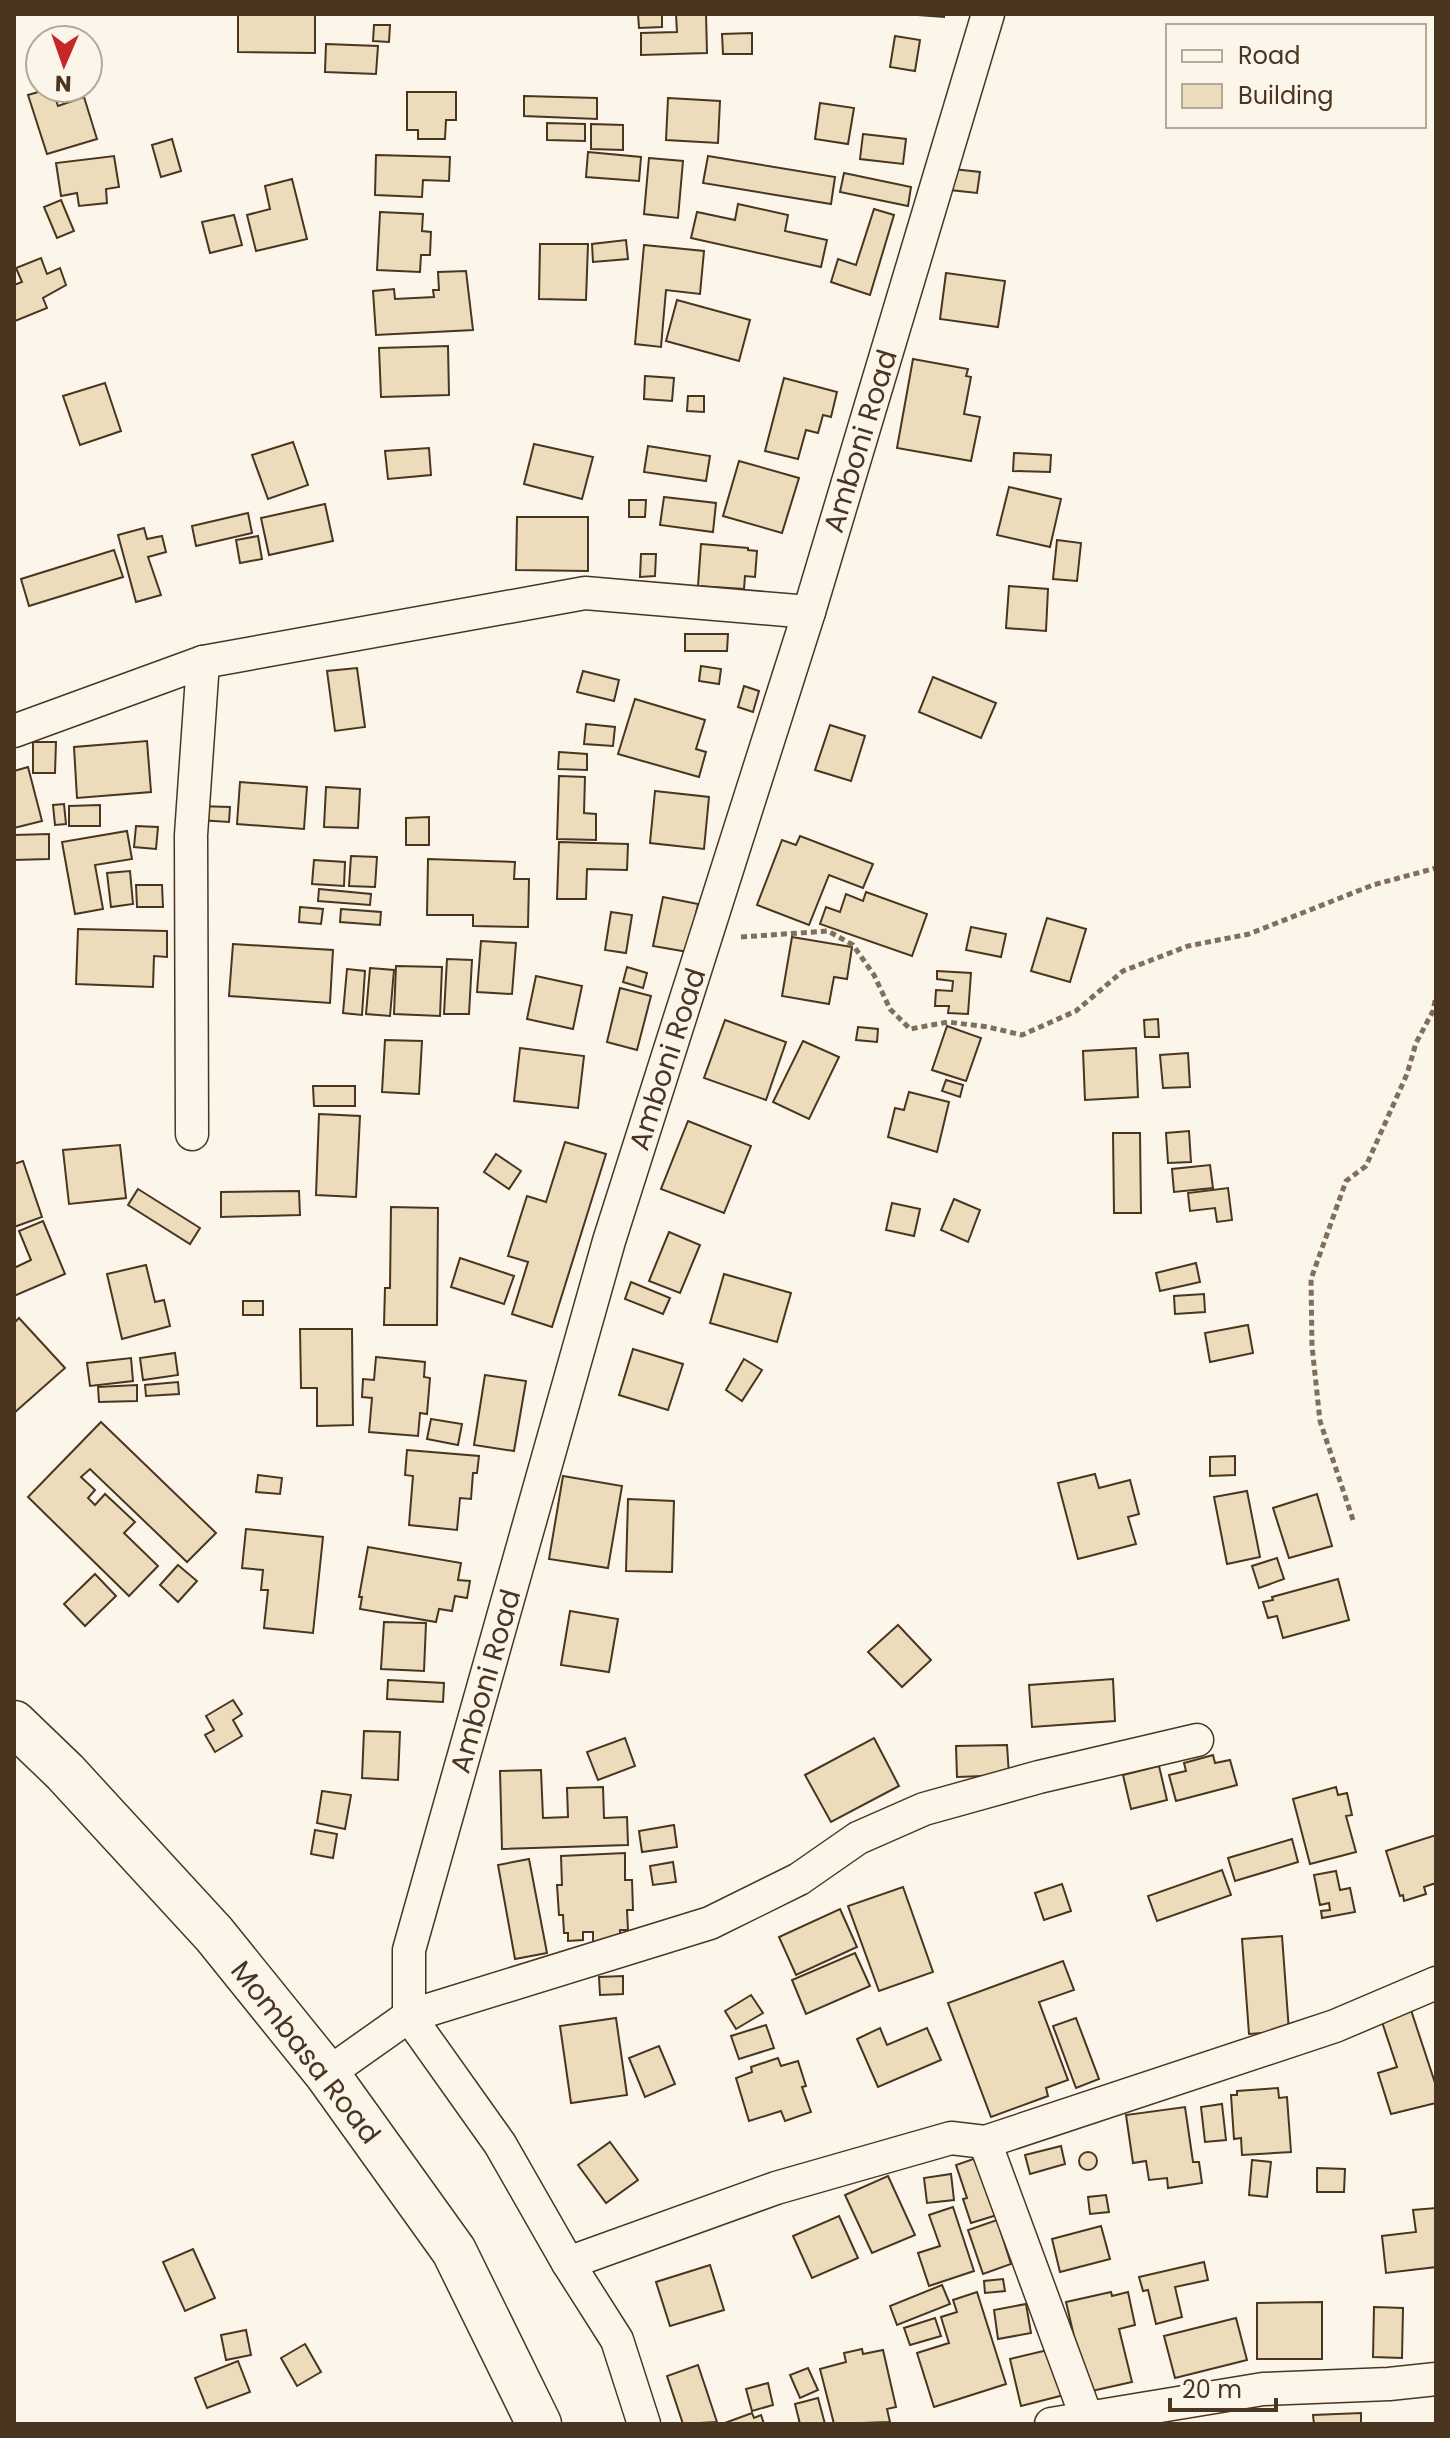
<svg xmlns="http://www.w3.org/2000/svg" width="1450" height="2438" viewBox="0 0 1450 2438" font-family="Poppins,sans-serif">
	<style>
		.building { fill: #ecdcbc; stroke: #4a3520; stroke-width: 2 }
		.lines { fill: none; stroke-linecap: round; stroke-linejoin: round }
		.minor-casing { stroke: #4a3520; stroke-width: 35 }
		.trunk-casing { stroke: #4a3520; stroke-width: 47 }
		.path { stroke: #7f6f5c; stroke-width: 5; stroke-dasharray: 6 4; stroke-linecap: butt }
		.minor { stroke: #fbf6e9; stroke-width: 32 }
		.trunk { stroke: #fbf6e9; stroke-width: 44 }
		.labels { text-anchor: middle; stroke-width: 6; stroke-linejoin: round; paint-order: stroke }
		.street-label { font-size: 28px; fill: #4a3520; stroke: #fbf6e9 }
	</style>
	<rect width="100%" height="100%" fill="#fbf6e9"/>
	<g class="building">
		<path d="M238,14H315V53L238,52Z"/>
		<path d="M638,14H662V27L639,28Z"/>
		<path d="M676,14H706L707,53L641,55V33L677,32Z"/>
		<path d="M904,14H944V17Z"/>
		<path d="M374,25H390L389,42L373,41Z"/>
		<path d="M752,33V54H723L722,34Z"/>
		<path d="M895,36L920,40L915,71L890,67Z"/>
		<path d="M326,44L378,46L376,74L325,72Z"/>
		<path d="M52,88L58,106L84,97L97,139L47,154L28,95Z"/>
		<path d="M407,92H456V120H446L445,139H418V130H407Z"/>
		<path d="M524,96L597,98V119L524,116Z"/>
		<path d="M668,98L720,101L718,143L666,140Z"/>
		<path d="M820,103L854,108L848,144L815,139Z"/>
		<path d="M547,123L585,124V141L547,140Z"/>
		<path d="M591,124L623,125V150L591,149Z"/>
		<path d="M863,134L906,139L903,164L860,159Z"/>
		<path d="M172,139L181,171L161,177L152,145Z"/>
		<path d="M588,152L641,157L639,181L586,177Z"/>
		<path d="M376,155L450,157L449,181L423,180L422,197L375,195Z"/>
		<path d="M114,156L119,187L106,189L107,203L79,206L77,193L61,196L56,163Z"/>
		<path d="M708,156L835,177L831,204L703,183Z"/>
		<path d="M649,158L683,161L678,218L644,214Z"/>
		<path d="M953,169L980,172L977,193L950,190Z"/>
		<path d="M844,173L911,187L908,206L840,192Z"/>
		<path d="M292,179L307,239L256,251L247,215L270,209L265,186Z"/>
		<path d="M61,200L74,231L57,238L44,207Z"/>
		<path d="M738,204L788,215L785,231L827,240L821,267L691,238L697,212L735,220Z"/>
		<path d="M874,209L894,215L870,295L831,282L838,259L856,265Z"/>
		<path d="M380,212L423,214L422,231L431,232L430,255H421L420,272L377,270Z"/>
		<path d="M234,215L242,245L210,253L202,222Z"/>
		<path d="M626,240L628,259L593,262L592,244Z"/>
		<path d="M540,244H588L586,300L539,299Z"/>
		<path d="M644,245L704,251L700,294L666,290L661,347L635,344Z"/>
		<path d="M41,258L47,274L60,268L66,285L43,298L47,308L15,321L14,285L22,282L16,268Z"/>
		<path d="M466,271L473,330L376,335L373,291L394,289L395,299L434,297L433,290H439L438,272Z"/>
		<path d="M946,273L1005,281L998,327L940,319Z"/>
		<path d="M677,300L750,320L739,361L666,341Z"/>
		<path d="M448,346L449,395L381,397L379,348Z"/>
		<path d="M913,359L968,369L966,376L971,377L964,414L980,417L971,461L897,448Z"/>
		<path d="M645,376L674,378L672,401L644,399Z"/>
		<path d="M784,378L837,392L831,417L823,415L818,433L806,430L798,459L765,451Z"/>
		<path d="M105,383L121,431L80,445L63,396Z"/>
		<path d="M688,396H704V412L687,411Z"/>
		<path d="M293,442L308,485L268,499L252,455Z"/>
		<path d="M534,444L593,457L582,499L524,484Z"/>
		<path d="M648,446L710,456L706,481L644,472Z"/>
		<path d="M429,448L431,475L388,479L385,451Z"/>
		<path d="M1014,453L1051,455L1050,472L1013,471Z"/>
		<path d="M739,461L799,478L782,533L723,516Z"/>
		<path d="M1009,487L1061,499L1050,547L997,535Z"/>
		<path d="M664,497L716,503L713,532L660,525Z"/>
		<path d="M629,500H646L645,517H629Z"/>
		<path d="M325,504L333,541L269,555L261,518Z"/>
		<path d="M248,513L252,533L196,546L192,526Z"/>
		<path d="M517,517H588V571L516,570Z"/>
		<path d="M144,528L147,539L162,536L166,552L148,557L161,595L136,602L118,535Z"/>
		<path d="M258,536L262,559L240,563L236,540Z"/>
		<path d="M1057,540L1081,543L1077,581L1053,579Z"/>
		<path d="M701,544L748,548V550L757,551L755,577L745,576L744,589L698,586Z"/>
		<path d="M114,550L123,577L29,606L21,579Z"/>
		<path d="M641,554H656L655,576L640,577Z"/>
		<path d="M1009,586L1048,589L1046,631L1006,628Z"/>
		<path d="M685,634H728L727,651H685Z"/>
		<path d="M701,666L721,669L719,684L699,681Z"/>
		<path d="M357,668L365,727L335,731L327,671Z"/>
		<path d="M583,671L619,680L614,701L577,692Z"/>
		<path d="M933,677L996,703L981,738L919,712Z"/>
		<path d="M744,686L759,691L753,712L738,707Z"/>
		<path d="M635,699L705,720L696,749L706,752L699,777L618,754Z"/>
		<path d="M586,724L615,727L613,746L584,744Z"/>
		<path d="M830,725L865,736L851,781L815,770Z"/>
		<path d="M147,741L151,792L77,798L74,747Z"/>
		<path d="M33,742H56L55,773H33Z"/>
		<path d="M559,752L587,754V770L558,769Z"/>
		<path d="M28,767L42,821L14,828V771Z"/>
		<path d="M559,776L585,777L584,813L596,814V840L557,839Z"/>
		<path d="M240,782L307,787L304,829L237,824Z"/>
		<path d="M326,787L360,789L358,828L324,827Z"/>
		<path d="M655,791L709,797L704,849L650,843Z"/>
		<path d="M64,804L66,824L55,825L53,805Z"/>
		<path d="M100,805V826H69V806Z"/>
		<path d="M198,806L230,807L229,822L198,820Z"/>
		<path d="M429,817V845H406V818Z"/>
		<path d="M136,826L158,827L156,849L134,847Z"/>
		<path d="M127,831L132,859L95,865L103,909L75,914L62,842Z"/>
		<path d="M49,834V859L14,860V835Z"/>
		<path d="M800,836L873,864L863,888L829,875L809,925L757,905L782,840L796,845Z"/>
		<path d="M559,842L628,844L627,870L587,869L586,899H557Z"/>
		<path d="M351,856L377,857L375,887L349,886Z"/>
		<path d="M428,859L515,862L514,879H529L528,927L473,926V915H427Z"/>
		<path d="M314,860L345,862L344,886L312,884Z"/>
		<path d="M130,871L133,904L111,907L107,873Z"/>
		<path d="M136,885H162L163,907H137Z"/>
		<path d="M319,889L371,894L370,905L318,901Z"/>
		<path d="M866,892L927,914L912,956L820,924L826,907L840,912L846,894L863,901Z"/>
		<path d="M663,897L698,904L688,952L653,946Z"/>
		<path d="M300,907L323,909L321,924L299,922Z"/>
		<path d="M341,909L381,912L380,925L340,922Z"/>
		<path d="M611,912L632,915L626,953L605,950Z"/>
		<path d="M1047,918L1086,929L1070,982L1031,971Z"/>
		<path d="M971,927L1006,934L1001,957L966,950Z"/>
		<path d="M78,929L167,931V957L154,956L153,987L76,984Z"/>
		<path d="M792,937L852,947L847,979L834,977L829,1004L782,996Z"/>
		<path d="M481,941L516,943L512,994L477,992Z"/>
		<path d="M233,944L333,950L330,1003L229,996Z"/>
		<path d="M447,959L472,960L469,1014H444Z"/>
		<path d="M396,966L442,967L440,1016L394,1014Z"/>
		<path d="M627,967L647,973L643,988L623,982Z"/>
		<path d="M370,968L394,970L390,1016L366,1014Z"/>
		<path d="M347,969L365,971L362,1015L343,1013Z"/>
		<path d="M937,971L971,973L968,1014L948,1013L949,1006H935L936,990L952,991L953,981L937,979Z"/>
		<path d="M536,976L582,986L573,1029L527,1019Z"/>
		<path d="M620,988L651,996L637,1050L607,1042Z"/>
		<path d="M1158,1019L1159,1037H1145L1144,1020Z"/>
		<path d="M725,1020L786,1042L766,1100L704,1078Z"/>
		<path d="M947,1026L981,1038L966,1081L932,1070Z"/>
		<path d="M858,1027L878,1029L877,1042L856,1040Z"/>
		<path d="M385,1040L422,1041L419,1094L382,1092Z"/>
		<path d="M803,1041L839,1057L809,1119L773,1102Z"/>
		<path d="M520,1048L584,1056L578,1108L514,1101Z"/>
		<path d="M1136,1048L1138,1097L1085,1100L1083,1051Z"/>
		<path d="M1188,1053L1190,1087L1163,1088L1160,1055Z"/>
		<path d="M946,1080L963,1085L960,1097L942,1091Z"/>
		<path d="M313,1086H355V1106H314Z"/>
		<path d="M909,1092L949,1102L937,1152L888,1137L895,1108L904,1110Z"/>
		<path d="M319,1114L360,1116L356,1197L316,1195Z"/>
		<path d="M688,1121L751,1146L724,1213L661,1189Z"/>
		<path d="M1189,1131L1191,1162L1168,1163L1166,1133Z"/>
		<path d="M1113,1133H1140L1141,1213H1114Z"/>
		<path d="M565,1142L606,1154L552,1327L512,1314L528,1262L508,1256L527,1196L546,1202Z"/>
		<path d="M120,1145L126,1198L69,1204L63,1150Z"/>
		<path d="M496,1154L521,1171L509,1189L484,1172Z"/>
		<path d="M23,1161L42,1217L14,1227V1164Z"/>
		<path d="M1210,1165L1213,1188L1174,1192L1172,1169Z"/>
		<path d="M1228,1188L1232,1220L1217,1222L1215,1208L1190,1211L1188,1193Z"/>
		<path d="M138,1189L200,1228L190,1244L128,1205Z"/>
		<path d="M299,1191L300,1215L221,1217V1192Z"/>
		<path d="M954,1199L980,1210L968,1242L941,1230Z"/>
		<path d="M892,1203L920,1209L914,1236L886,1230Z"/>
		<path d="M391,1207L438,1208L437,1325H384L385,1288H390Z"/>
		<path d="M43,1221L65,1274L14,1296V1268L31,1260L19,1231Z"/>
		<path d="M669,1232L700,1245L680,1293L649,1281Z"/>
		<path d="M460,1258L514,1276L504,1304L451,1287Z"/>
		<path d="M1196,1263L1200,1282L1160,1291L1156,1273Z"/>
		<path d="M146,1265L155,1302L164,1300L170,1326L122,1339L107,1274Z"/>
		<path d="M724,1274L791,1293L777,1342L710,1323Z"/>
		<path d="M631,1282L670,1298L663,1314L625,1299Z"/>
		<path d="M1204,1294L1205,1312L1175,1314L1174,1296Z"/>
		<rect x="243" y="1301" width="20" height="14"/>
		<path d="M19,1318L65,1368L14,1413V1323Z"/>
		<path d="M1248,1325L1253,1353L1210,1362L1205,1333Z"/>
		<path d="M300,1329H352L353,1425L317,1426V1388H301Z"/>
		<path d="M633,1349L683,1364L668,1410L619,1395Z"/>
		<path d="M175,1353L178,1375L143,1380L140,1358Z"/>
		<path d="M376,1357L425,1362L424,1377L430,1378L427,1414L420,1413L418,1436L369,1432L372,1398L362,1397L363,1379L374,1380Z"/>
		<path d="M131,1358L133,1381L90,1386L87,1363Z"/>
		<path d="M744,1359L762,1370L742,1401L726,1390Z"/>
		<path d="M485,1375L526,1381L514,1451L474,1445Z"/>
		<path d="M178,1382L179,1394L146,1396L145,1385Z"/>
		<path d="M137,1385V1401L99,1402L98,1387Z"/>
		<path d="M431,1419L462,1424L458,1445L427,1439Z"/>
		<path d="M101,1422L216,1533L187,1562L90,1469L81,1477L95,1490L88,1498L95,1505L105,1494L135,1522L124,1533L158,1566L129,1596L28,1497Z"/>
		<path d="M407,1450L479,1456L477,1473H473L471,1499L460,1498L457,1530L409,1525L413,1476L405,1475Z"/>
		<path d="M1235,1456V1475L1210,1476V1457Z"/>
		<path d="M1095,1474L1099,1488L1130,1480L1139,1514L1128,1517L1136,1544L1078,1559L1058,1483Z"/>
		<path d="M258,1475L282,1478L280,1494L256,1492Z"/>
		<path d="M563,1476L622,1486L608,1568L549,1559Z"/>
		<path d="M1247,1491L1260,1557L1227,1564L1214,1497Z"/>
		<path d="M1317,1494L1332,1546L1289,1558L1273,1508Z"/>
		<path d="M628,1499L674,1501L672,1572L626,1571Z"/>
		<path d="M246,1529L323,1537L313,1633L264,1628L268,1590H261L263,1570L242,1568Z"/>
		<path d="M368,1547L461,1563L458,1580L470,1581L467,1598L455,1596L452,1611L439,1609L436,1622L360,1609L362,1597H359Z"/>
		<path d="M1277,1558L1284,1579L1259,1588L1252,1566Z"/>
		<path d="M178,1565L197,1581L178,1602L160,1585Z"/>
		<path d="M95,1574L116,1596L85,1626L64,1604Z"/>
		<path d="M1338,1579L1349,1620L1283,1638L1277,1616L1268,1618L1263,1602L1273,1600L1272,1597Z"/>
		<path d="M570,1611L618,1619L609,1672L561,1665Z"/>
		<path d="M384,1622L426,1623L424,1671L381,1669Z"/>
		<path d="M898,1625L931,1660L902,1687L868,1652Z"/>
		<path d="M1113,1679L1115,1721L1032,1727L1029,1685Z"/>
		<path d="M388,1680L444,1683L443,1702L387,1699Z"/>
		<path d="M233,1700L242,1714L233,1720L242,1736L215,1752L205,1735L214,1730L206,1716Z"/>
		<path d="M364,1731L400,1732L398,1780L362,1778Z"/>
		<path d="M625,1738L635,1766L598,1780L587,1752Z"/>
		<path d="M874,1738L899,1786L831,1822L805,1775Z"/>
		<path d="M1007,1745L1009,1775L957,1777L956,1746Z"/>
		<path d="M1213,1755L1215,1763L1230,1760L1237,1785L1176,1801L1169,1775L1186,1771L1184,1763Z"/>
		<path d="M1159,1766L1167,1800L1131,1809L1123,1775Z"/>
		<path d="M541,1770L543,1818L568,1817L567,1788L603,1787L604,1818L627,1817L628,1845L502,1849L500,1771Z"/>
		<path d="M1336,1787L1338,1795L1347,1793L1352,1815L1346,1816L1356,1852L1310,1864L1293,1799Z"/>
		<path d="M322,1791L351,1795L345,1829L317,1823Z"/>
		<path d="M674,1825L677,1847L642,1852L639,1831Z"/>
		<path d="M315,1830L337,1834L333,1858L311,1854Z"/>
		<path d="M1436,1835V1883L1424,1887L1426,1894L1404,1901L1403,1895L1400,1896L1386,1851Z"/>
		<path d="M1292,1839L1298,1862L1235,1881L1228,1858Z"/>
		<path d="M625,1853V1880H632L633,1910H627L628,1930H620V1942L593,1943V1932H583V1940L568,1941V1933H564L563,1915H559L557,1885H562L561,1856Z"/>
		<path d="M529,1859L547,1953L515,1959L498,1865Z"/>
		<path d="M673,1862L676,1882L653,1885L650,1866Z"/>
		<path d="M1222,1870L1231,1895L1157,1921L1148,1896Z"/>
		<path d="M1336,1871L1340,1890L1350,1888L1355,1912L1322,1918L1321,1911L1330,1910L1329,1903L1320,1905L1314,1875Z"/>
		<path d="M1062,1884L1071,1911L1044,1920L1035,1893Z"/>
		<path d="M903,1887L933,1972L879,1991L848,1906Z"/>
		<path d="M840,1909L857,1947L796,1975L779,1937Z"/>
		<path d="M1282,1936L1289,2031L1249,2034L1242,1939Z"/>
		<path d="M855,1953L870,1986L806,2014L792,1980Z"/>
		<path d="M1063,1961L1074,1990L1039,2002L1068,2080L1046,2088L1048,2096L991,2117L948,2003Z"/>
		<path d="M623,1976V1994L600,1995L599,1977Z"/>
		<path d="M751,1995L763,2013L736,2029L725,2011Z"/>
		<path d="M1408,2001L1436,2086V2103L1391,2114L1378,2073L1397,2067L1378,2010Z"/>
		<path d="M616,2018L627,2095L571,2103L560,2026Z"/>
		<path d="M1076,2018L1099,2079L1076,2088L1053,2026Z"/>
		<path d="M766,2025L774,2048L739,2059L731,2036Z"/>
		<path d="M880,2028L887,2045L927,2028L941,2060L878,2087L857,2039Z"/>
		<path d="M659,2046L675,2084L645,2097L629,2058Z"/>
		<path d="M778,2058L781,2066L798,2061L806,2086L802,2087L811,2112L785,2121L781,2111L749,2121L736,2078L752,2072L751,2067Z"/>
		<path d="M1278,2088L1279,2098L1287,2097L1291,2152L1242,2155L1241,2138L1234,2139L1231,2095H1237V2091Z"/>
		<path d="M1222,2104L1226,2140L1205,2142L1201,2107Z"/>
		<path d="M1185,2107L1193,2162H1199L1202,2183L1168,2188L1167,2178L1149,2180L1146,2161L1133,2163L1126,2115Z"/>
		<path d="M610,2142L638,2180L606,2203L578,2165Z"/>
		<path d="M1061,2146L1065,2164L1030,2174L1025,2155Z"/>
		<circle cx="1088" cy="2161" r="9"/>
		<path d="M979,2157L997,2215L971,2223L963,2199L967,2198L956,2165Z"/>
		<path d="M1252,2160L1271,2162L1267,2197L1249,2195Z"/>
		<path d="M1317,2168L1345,2169L1344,2192H1317Z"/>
		<path d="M951,2174L954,2200L927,2203L924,2178Z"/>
		<path d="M888,2176L915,2235L872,2253L845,2195Z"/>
		<path d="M1106,2195L1109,2212L1090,2214L1088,2197Z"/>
		<path d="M953,2207L974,2271L929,2286L918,2253L940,2246L929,2215Z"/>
		<path d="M1436,2208V2267L1386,2273L1382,2236L1416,2232L1413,2210Z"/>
		<path d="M839,2216L858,2258L812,2278L793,2236Z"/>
		<path d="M997,2220L1011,2264L983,2274L968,2230Z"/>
		<path d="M1101,2226L1110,2259L1060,2272L1052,2239Z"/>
		<path d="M193,2249L215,2298L185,2311L163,2262Z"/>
		<path d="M1204,2262L1208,2280L1175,2287L1182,2317L1156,2324L1148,2290L1143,2291L1139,2277Z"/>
		<path d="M710,2265L724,2310L670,2326L656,2282Z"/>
		<path d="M1003,2279L1005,2291L985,2293L984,2281Z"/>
		<path d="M942,2285L950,2304L897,2325L890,2306Z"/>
		<path d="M977,2292L1006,2384L934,2407L917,2353L949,2343L941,2317L957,2312L953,2300Z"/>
		<path d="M1111,2292L1112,2296L1128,2292L1135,2325L1119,2329L1132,2382L1087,2392L1066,2302Z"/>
		<path d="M1322,2302V2359H1257V2303Z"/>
		<path d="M1026,2304L1031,2333L998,2339L994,2310Z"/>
		<path d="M1374,2307L1403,2308L1402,2358L1373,2357Z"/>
		<path d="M935,2318L941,2336L910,2345L904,2328Z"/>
		<path d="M1236,2318L1247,2360L1175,2378L1164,2336Z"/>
		<path d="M246,2330L251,2355L226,2360L221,2335Z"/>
		<path d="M305,2344L321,2372L297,2386L281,2358Z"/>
		<path d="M862,2349L863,2354L883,2350L896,2407L887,2409L890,2422L834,2424L820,2369L846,2362L844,2353Z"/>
		<path d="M1052,2349L1064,2395L1021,2406L1010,2359Z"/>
		<path d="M238,2361L250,2392L207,2408L195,2378Z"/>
		<path d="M698,2365L717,2422L683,2424L667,2376Z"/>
		<path d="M808,2368L818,2390L800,2398L790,2375Z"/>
		<path d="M768,2383L773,2405L752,2411L746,2389Z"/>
		<path d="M818,2398L825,2424H800L795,2404Z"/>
		<path d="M752,2413L754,2418L761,2415L764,2424H722Z"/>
		<path d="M1361,2413V2424H1314L1313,2415Z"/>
	</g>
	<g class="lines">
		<g class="minor-casing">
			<g id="minor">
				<path d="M14,731L203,662L585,593L809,612"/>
				<path d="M192,1134L191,835L203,662"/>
				<path d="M327,2074L409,2016V1950L609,1241L809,612L988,14"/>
				<path d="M985,2142L1089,2424"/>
				<path d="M568,2263L776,2188L951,2138L985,2142L1335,2026L1436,1983"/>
				<path d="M644,2424L617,2340L568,2263L500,2144L409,2016L710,1923L799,1879L858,1838L924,1809L1039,1777L1197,1740"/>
				<path d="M1051,2424L1263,2389L1389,2384L1436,2379"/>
			</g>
		</g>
		<g class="trunk-casing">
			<path id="trunk" d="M14,1723L65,1772L214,1934L327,2074L454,2251L539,2424"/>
		</g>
		<g class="path">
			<path d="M741,937L828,931L853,945L874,975L890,1009L910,1029L948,1022L988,1027L1022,1035L1076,1011L1123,971L1188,946L1249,934L1373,885L1436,868"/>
			<path d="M1353,1520L1320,1421L1312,1346L1311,1279L1346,1181L1366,1166L1407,1074L1416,1043L1433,1011L1436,996"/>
		</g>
		<use href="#minor" class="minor"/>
		<use href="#trunk" class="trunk"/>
	</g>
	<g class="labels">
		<g class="street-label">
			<text transform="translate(860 441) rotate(-73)" y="10">Amboni Road</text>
			<text transform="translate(667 1059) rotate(-72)" y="10">Amboni Road</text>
			<text transform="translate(485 1681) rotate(-74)" y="10">Amboni Road</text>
			<text transform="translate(306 2052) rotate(52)" y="10">Mombasa Road</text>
		</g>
	</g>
	<rect width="1450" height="2438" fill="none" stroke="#4a3520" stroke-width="32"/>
	<rect x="1166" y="24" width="260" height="104" fill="#fbf6e9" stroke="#b4a999" stroke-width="2"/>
	<rect x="1182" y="50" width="40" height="12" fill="#fbf6e9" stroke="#b4a999" stroke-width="2"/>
	<text x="1238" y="64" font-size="24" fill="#4a3520">Road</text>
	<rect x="1182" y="84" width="40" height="24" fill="#ecdcbc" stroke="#b4a999" stroke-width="2"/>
	<text x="1238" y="104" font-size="24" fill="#4a3520">Building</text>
	<g transform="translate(64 64) rotate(182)"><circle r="38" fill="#fbf6e9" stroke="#b4a999" stroke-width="2"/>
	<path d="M0-6L14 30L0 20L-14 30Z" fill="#c62828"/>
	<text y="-12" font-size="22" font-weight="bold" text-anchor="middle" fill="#4a3520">N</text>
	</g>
	<path d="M1170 2398v12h106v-12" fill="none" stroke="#4a3520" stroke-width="4"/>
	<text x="1182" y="2398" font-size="24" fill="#4a3520" stroke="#fbf6e9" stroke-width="6" paint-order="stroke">20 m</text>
</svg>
